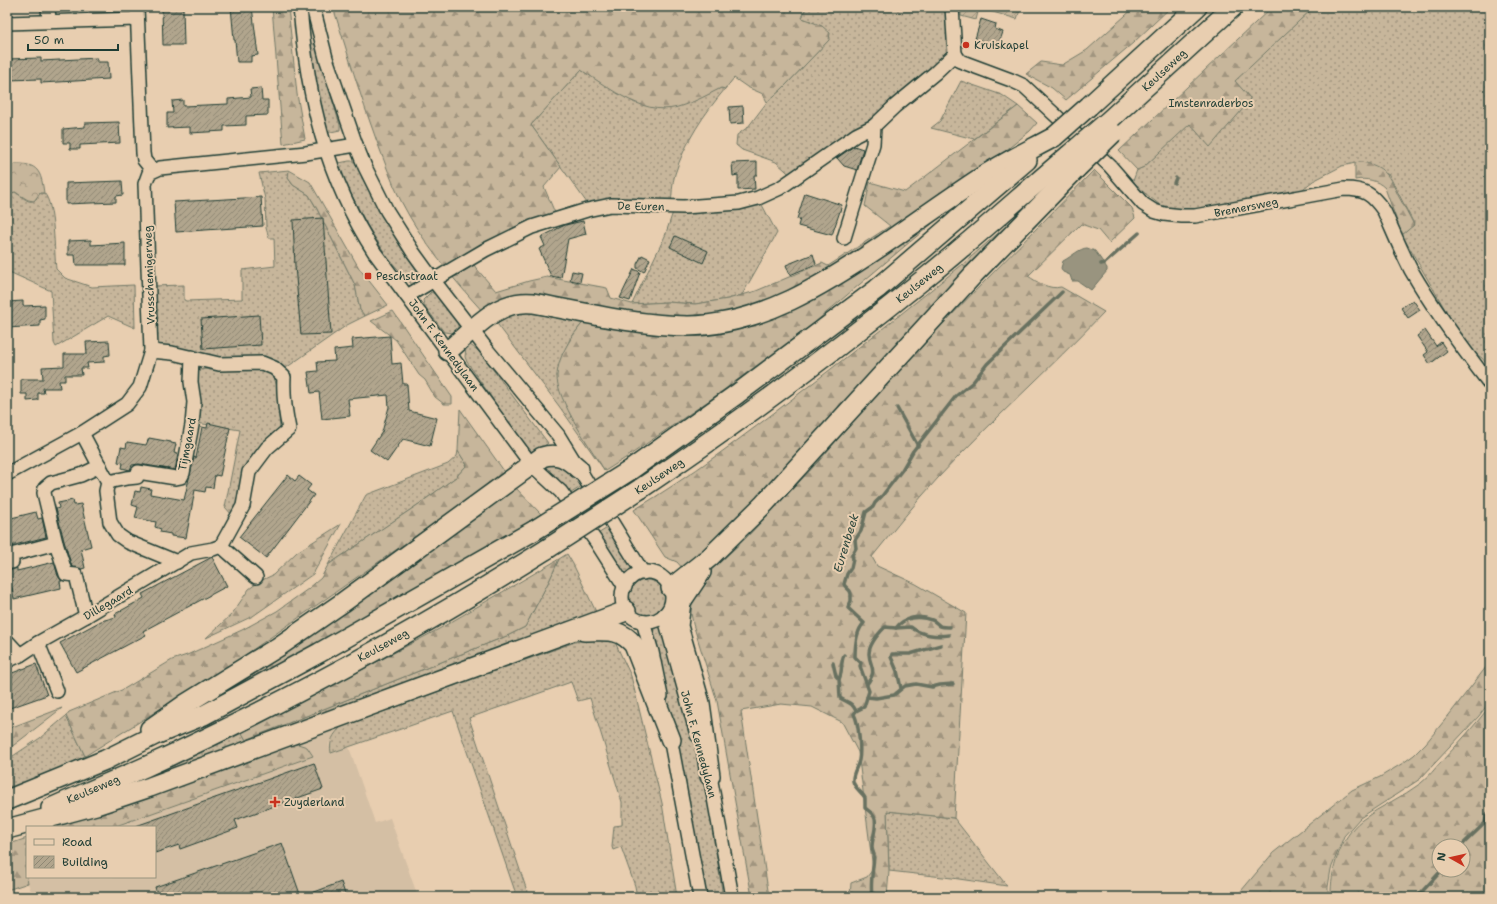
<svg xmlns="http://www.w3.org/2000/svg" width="1497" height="904" viewBox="0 0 1497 904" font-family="'Shantell Sans',sans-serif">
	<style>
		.built { fill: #d4bfa4 }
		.grass { fill: url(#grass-dots); stroke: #737a68 }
		.forest { fill: url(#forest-firs); stroke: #737a68; fill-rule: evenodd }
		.park { fill: url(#park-crowns); stroke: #737a68 }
		.garden { fill: url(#garden-furrows); stroke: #737a68 }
		.water { fill: #99947f; stroke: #687161 }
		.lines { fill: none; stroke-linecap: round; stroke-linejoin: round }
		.stream { stroke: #687161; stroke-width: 3.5 }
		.building { fill: url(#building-hatch); stroke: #1f3d34 }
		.minor-casing { stroke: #1f3d34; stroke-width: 16 }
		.highway-casing { stroke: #1f3d34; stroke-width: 22 }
		.minor { stroke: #e8ceb0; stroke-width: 13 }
		.highway { stroke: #e8ceb0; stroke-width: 19 }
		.highway-bridge-casing { stroke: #1f3d34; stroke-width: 22; stroke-linecap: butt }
		.highway-bridge { stroke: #e8ceb0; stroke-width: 19 }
		.poi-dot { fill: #c8321e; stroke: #e8ceb0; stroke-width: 1.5 }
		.labels { text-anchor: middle; stroke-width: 4; stroke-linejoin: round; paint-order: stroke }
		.poi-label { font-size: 11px; fill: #1f3d34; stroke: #e8ceb0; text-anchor: start }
		.street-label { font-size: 11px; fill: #1f3d34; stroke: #e8ceb0 }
		.park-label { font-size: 11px; fill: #274339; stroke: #e8ceb0 }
		.water-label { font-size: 12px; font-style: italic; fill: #2b463c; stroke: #e8ceb0 }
	</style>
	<defs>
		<pattern id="grass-dots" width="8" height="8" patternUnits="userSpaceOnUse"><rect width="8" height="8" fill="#c7b69b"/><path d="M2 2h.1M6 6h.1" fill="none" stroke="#a1957f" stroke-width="1.8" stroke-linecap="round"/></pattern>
		<pattern id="forest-firs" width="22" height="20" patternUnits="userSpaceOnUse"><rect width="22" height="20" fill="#c7b69b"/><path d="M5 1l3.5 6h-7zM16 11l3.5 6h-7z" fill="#a1957f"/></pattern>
		<pattern id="park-crowns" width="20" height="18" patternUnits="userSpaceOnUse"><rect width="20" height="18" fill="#c7b69b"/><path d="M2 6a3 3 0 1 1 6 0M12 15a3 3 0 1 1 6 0" fill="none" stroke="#a1957f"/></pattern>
		<pattern id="garden-furrows" width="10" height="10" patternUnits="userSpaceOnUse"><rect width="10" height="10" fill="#c7b69b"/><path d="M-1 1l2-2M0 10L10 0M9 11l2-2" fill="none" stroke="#a1957f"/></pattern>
		<pattern id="building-hatch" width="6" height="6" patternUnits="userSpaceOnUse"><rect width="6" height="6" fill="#b1a58d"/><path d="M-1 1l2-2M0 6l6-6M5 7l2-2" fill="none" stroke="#8f8874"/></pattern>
	</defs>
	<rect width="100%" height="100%" fill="#e8ceb0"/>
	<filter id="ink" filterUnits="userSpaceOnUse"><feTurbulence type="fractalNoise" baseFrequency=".025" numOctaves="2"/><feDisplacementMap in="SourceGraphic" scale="8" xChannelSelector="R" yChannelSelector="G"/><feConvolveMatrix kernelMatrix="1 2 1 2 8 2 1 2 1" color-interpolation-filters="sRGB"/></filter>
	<g filter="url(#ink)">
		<path class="built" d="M341,727L333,736L329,744L331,753L349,747L375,823L390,818L418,897H33L28,883L25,865H27V877H155V827H113L313,756L292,745Z"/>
		<g class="grass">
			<path d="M806,7H949L950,51L906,94L795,179L776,162L742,150L736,145L737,135L748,127L767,102L782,89L829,40L811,21L802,18Z"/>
			<path d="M1314,7H1490V368L1482,358L1468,349L1402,235L1414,224L1389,175L1360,162L1342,166L1313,181L1299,192L1201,212L1165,209L1141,190L1133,181L1137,170L1144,167L1190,123L1210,146L1248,103L1250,98L1234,81Z"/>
			<path d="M312,44H315L340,125V130L326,133L319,106L311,48Z"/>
			<path d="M581,70L635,103L703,96L721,88L725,89C704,114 685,142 675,174C672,184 672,195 671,205L588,207L587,203L531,125Z"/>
			<path d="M961,81L1002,95L1018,106L974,139L931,128L940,121Z"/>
			<path d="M349,161H358L361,175L368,189L401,248L421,275L422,281L414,287L388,258L367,225L338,168L339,163Z"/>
			<path d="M289,170L288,178L293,185L309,195L317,209L355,285L360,310L365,316L347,325L283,370L197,360L155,348L152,286L184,285V300L186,301L242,299V270L275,266L274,238H269L266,228L265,199L259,173Z"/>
			<path d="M977,187L905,246L898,239Z"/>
			<path d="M15,192C25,198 32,209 40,193H44C55,204 54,253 56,269L65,278L92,287L134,285L135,328L108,316L56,347L54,343L51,291L7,271V195Z"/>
			<path d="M761,203L777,233L742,295L728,299L695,304L667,302L632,304L665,236L673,212C702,215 732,210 761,203Z"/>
			<path d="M1021,213L971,274L963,264Z"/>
			<path d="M431,292L435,294L456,319L458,324V330L454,333L444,332L424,305L423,300Z"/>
			<path d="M534,310L585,320L570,339L560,361L557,376L570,414L605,471L559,406L495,321L503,315Z"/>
			<path d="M470,345L479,351L548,443L532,456L467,362L465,357L466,347Z"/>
			<path d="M208,369L261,370L268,372L274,378L277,386L280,430L239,496L232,515L225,507L240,430L197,423V370Z"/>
			<path d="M458,451L467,465L456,477L419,504L328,565L366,495L448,464L457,456Z"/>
			<path d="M547,461L572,469L582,486L568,495L543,470Z"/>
			<path d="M609,527L636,571L629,574L624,579L596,535Z"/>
			<path d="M567,554L573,564L598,616L104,798L242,733L246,740L509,635L525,627L550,579L559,559Z"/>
			<circle cx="647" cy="598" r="18"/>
			<path d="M661,623L694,735L710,813L723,897H705L693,822L680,757L649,627Z"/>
			<path d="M603,636L613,638L631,676L662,803L677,897H637L635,886L621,847L613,850L612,847L614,826L622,825V802L590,698L578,701L571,682L469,718L529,897H517L453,711L331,753C329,741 333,735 341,727L575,642Z"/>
			<path d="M66,716L85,756L31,784L7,793V760L40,738Z"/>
			<path d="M887,811L954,818L1007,886L952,878L889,871Z"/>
		</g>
		<g class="forest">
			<path d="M272,7H288L297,94L305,139L283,144Z"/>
			<path d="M333,7H806L802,18L822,26L830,33L829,40L782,89L767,102L763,94L747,87L734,78L725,89L721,88C709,94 697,101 684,105C647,120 610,88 581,70L531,125L561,167L544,187L555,213L469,256L476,268L496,291L529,281L547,277L607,288L611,298L632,304L667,302L695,304L728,299L756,291L822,263L828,266L890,226L865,206L870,182L905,192L1018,106L1037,123L1030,131L984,168L806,287L734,313L665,319L536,299L484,313C453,279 422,242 401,201C391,181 384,160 376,139C360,96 347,51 333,7Z"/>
			<path d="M1135,7H1171L1133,43L1066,100L1052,88L1026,74L1041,62L1062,65L1087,50Z"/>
			<path d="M1272,7H1314L1235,81L1250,98L1248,103L1210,147L1190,124L1144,167L1137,170L1119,151Z"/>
			<path d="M1360,162C1385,165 1389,176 1399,197C1404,206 1409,215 1414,225L1402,235L1385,188C1377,180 1366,178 1355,180V163Z"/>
			<path d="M289,170L310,182L359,268L388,305L365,316L360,310L355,285L317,209L309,195L293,185L288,178Z"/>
			<path d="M1094,170L1132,208L1135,218L1109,243L1098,230L1081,224L1028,276C1037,282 1049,290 1061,287L1104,312C1050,369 991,421 938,478C915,503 894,530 872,557L877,566L916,584L966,613L954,818L887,811L889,871L887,897H850L851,883L867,877L873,869L858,752L842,722L812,707L781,704L741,711L769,897H752L717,701L693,624L691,613L693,594L703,578L745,539L819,461L860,413L929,338Z"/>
			<path d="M898,239L905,246L814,323L717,395L627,457L605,471C592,450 556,399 557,376C558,355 572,336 585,320L708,330Z"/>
			<path d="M963,264L971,274L833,427L684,570L677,562L665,557L634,510C691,476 744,436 796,396C852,353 908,309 963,264Z"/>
			<path d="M393,311L452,397V404H444L435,397L425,380L419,375L396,340L371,321Z"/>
			<path d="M460,409L504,471L492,483L238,660L85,756L66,716L69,712L124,689L172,660L187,655L242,630L277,611L308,589L321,578L328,565L419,504L456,477L467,465L458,451Z"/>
			<path d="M513,485L541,514L414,592L186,716L278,659Z"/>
			<path d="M341,524L313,574L253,616L206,638L232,614L249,589L260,581L273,575L297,552Z"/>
			<path d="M559,559L550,579L525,627L509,635L246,740L242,733L439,629Z"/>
			<path d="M1490,662V701L1479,716L1420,779L1360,818L1344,836L1331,869L1328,887V897H1236L1273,853L1352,790L1380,777L1403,763L1414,755L1426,743L1449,715Z"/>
			<path d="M1490,706V897H1331C1330,871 1340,837 1362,820C1380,806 1403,797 1421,783C1429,777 1435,768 1442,761C1459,743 1475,725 1490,706ZM1439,846H1463V870H1439Z"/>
			<path d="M62,708L14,745L7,749V729Z"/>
			<path d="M298,744L307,747L313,756L113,827H57L292,745Z"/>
			<path d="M27,838V865L25,866L28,883L7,890V845Z"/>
		</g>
		<path class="park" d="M14,164C38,163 41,171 44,193H40L34,201L28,200L15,192L7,195V169Z"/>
		<path class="garden" d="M961,7H1021L1017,19L979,8L976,20L961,16Z"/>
		<path class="water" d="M1087,248L1095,251L1107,268V271L1091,290L1078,281H1072L1070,275L1063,272L1061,268L1063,261C1071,257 1080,248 1087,248Z"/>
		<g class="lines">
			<g class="stream">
				<path d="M1174,183L1176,178"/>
				<path d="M1101,264L1105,263L1139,233"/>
				<path d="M897,408L918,446"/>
				<path d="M896,628C904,617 919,615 932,620C935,621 937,624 940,626C942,627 947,627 950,627"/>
				<path d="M833,663L836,676L839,679L840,698C848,703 852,702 856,711"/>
				<path d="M839,679C843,672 840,663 844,655"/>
				<path d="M867,684C878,669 870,668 869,654C869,644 879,633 885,627L896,628L911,627C920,635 937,637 949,635"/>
				<path d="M901,688L897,671L891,657L892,654H910L941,645"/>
				<path d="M867,697L876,698L894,695L905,686L916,684L932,687L940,685L953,684"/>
				<path d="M1461,846L1485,823L1487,814L1490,812"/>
				<path d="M872,897C870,883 873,870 874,856C874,853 872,851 872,847C872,838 877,829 875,819C874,814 869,811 865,808V798C862,792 854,788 853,781C852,773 858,767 859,760C861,750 859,724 854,714L856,711L864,707L869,691L860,666L861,663L855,657C855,646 856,631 864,623L848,608L851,601V594L850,591L845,586L844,584L847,574L851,568L853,559L852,555L856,548L855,540L861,531L866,512L873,507L875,503L882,496L902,470L913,451L956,396L973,382L987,364L1062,292"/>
				<path d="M1417,897L1442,870"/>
			</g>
		</g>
		<g class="building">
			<path d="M231,7H252L258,55L251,56V62H237L235,40H234Z"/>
			<path d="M183,8L184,45H163L162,9Z"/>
			<path d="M981,19L996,24L995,29L1003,32L998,46L975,39Z"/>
			<path d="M41,58V61L97,58V62H108L109,79L41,83V79L7,80V59Z"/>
			<path d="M261,88L262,100H268V115L246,116V125L224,126V131L190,133V127L167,128V113H173L172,101L183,100V106L228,104V99L251,97L250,89Z"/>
			<path d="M743,106L744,123L730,124L729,107Z"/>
			<path d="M119,122L120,143L80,145V149H70V143H63V129L85,127V123Z"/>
			<path d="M854,146L863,149L857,170L844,166L837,158Z"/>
			<path d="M757,162V175H754L755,189L738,190V175L733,176L732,163Z"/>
			<path d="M122,181L123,195L116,196V202L66,204V183Z"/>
			<path d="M805,193L842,205L832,235L798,226L800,219H797Z"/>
			<path d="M261,197L263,226L176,232L174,202Z"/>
			<path d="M323,218L331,334L301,335L295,266L293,220Z"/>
			<path d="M583,221L586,234L568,239L561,278L551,276L539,249L545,246L541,237L565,225Z"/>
			<path d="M675,236L708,251L703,263L670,247Z"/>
			<path d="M91,240V245L125,243V265H76L75,255H68V241Z"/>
			<path d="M813,254L816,264L790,275L786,265Z"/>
			<path d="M642,255L650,259L644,272L637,268V264Z"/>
			<path d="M634,269L640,272L630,301L620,298Z"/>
			<path d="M572,271L582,273L580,282L570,280Z"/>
			<path d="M1413,300L1420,310L1408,318L1401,308Z"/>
			<path d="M23,301V306L45,305V319L40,320V326L7,328V302Z"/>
			<path d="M259,315L261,345L203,349L201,319Z"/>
			<path d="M1425,330L1436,346L1441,342L1447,351L1430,364L1424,355L1428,352L1417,336Z"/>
			<path d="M390,336L392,364L401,363L403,384H407L409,411L437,418L430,446L403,439L387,462L370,450L382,432L389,407L388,395L348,399L350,416L322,419L319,392L311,393L308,372L318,371L317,362L335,361L334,350L353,348L352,339Z"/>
			<path d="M109,341L110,355L104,356V362L87,363L88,368H81L82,375H65V381H59L60,388H43L44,393H38V400L27,401V394H21V379H43L42,367L64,366V354H87L86,342Z"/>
			<path d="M208,423L230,428L220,476L215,475L213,488L206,487L205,492L195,490L186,538L171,536V534L160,532L161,529L155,527L156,522L135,518L138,507L132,505L135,491L140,492L141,487L151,489L150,494L184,500L194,457L196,458L202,427L207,428Z"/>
			<path d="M149,438L171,442V443L176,444L174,453L178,454L175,470L139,464L132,465L130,470L122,468L123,463L118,462L121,447L126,448L127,442L146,445Z"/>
			<path d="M288,475L295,481L299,476L311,485L307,490L314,495L266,558L239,537Z"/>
			<path d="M73,500L74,505L81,504L91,546L81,549L85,568L81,569L72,567L64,541L56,509L59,508L58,503Z"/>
			<path d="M36,512L38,519L42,518L46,537L7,547V519Z"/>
			<path d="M212,557L227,586L143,631L146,635L76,672L60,643L101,621L116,617L115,614L144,598L142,594Z"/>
			<path d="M54,562L58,576L62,581H60L61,588L14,599L12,588L7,589V571L17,568V571Z"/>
			<path d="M36,664L47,695L7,709V675Z"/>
			<path d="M314,763L323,789L235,820L238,828L180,849L179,845L155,853V827H136V826Z"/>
			<path d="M282,843L301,897H158L155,887Z"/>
			<path d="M341,882L346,897H304V896Z"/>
		</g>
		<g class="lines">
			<g class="minor-casing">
				<g id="minor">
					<path d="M48,7L49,21"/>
					<path d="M137,7L143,153L144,160L152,170"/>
					<path d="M300,7C307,96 326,178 375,253L531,464L561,492L597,543L625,587"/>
					<path d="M313,7L326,58L356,145L365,167L387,211L413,252L434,281L488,351L558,435L643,573"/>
					<path d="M952,7L955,54"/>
					<path d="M7,23L137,19"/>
					<path d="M955,54L960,61L1011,80L1024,86L1110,166L1143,204L1154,211L1164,214L1182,216H1195L1344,189C1365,189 1372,194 1384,211C1393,231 1401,251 1411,270C1434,310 1462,348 1490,384"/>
					<path d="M844,238L873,144L874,126"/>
					<path d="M407,296L485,250L532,227L587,210L611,205L684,207L739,203L758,198L780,188L856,135L874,126L895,106L935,73L955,54"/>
					<path d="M82,433L108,482L106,491L110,522L118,535L128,542L177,562"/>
					<path d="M7,474L82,433L127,404L140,387L151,351L145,184L149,173L160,168L306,153L356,145"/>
					<path d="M108,482L127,478L137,477L138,472L176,478L181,477L183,473L192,425L194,402L191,382L192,357"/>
					<path d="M221,546L256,577"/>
					<path d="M7,563L12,562L11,555L56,543"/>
					<circle cx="647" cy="597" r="25"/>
					<path d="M664,615L697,735"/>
					<path d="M86,616L76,575L66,574L56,543L44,493L45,488L51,483L81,475L100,466"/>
					<path d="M643,622L652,652L661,696"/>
					<path d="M7,641L20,655"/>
					<path d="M38,643L57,691"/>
					<path d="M7,661L20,655L38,643L86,616L191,553L213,549L221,546L243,506L249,472L267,448L289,429C285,411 283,395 284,377L274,368L262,363L219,364L172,353L151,351"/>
					<path d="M669,732L700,897"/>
					<path d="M708,769L710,776L732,897"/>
				</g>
			</g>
			<g class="highway-casing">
				<g id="highway">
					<path d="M1089,106L1197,7"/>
					<path d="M1106,123L1233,7"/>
					<path d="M448,351C473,330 497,299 533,303C581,312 639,326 688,326C761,325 824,285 883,245C918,221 952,196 988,173C1009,160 1032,149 1054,137"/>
					<path d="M629,471L737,394L877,289L1027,160"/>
					<path d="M640,489C740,422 836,350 929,275C977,236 1022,195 1069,155"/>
					<path d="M701,572L681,602L678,626L700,703L710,776"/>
					<path d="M671,588L710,557L764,504L974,274L1078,167"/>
					<path d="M584,631C605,631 619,627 634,645L671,740"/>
					<path d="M150,729L187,703L278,647L342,603L542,457C558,452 567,458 579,469"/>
					<path d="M7,800L105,760L155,735L204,715L319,653L535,530"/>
					<path d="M51,808C82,794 114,781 145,767C284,704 418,630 547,549"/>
					<path d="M7,829L96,805L150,787L626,611"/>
				</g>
			</g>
			<use href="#minor" class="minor"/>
			<use href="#highway" class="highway"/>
			<g class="highway-bridge-casing">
				<g id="highway-bridge">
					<path d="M1054,137L1089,106"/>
					<path d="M1069,155L1106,123"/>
					<path d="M1078,167L1113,133"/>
					<path d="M535,530L629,471"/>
					<path d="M547,549L640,489"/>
				</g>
			</g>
			<use href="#highway-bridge" class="highway-bridge"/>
		</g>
	</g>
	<g class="poi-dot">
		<circle cx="966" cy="45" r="4"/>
		<rect x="364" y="272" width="8" height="8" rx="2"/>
		<path d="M273 796h4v4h4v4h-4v4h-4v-4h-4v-4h4z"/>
	</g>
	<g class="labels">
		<g class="poi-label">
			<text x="974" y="49">Kruiskapel</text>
			<text x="376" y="280">Peschstraat</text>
			<text x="284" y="806">Zuyderland</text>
		</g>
		<g class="street-label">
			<text transform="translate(1164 70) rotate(-43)" y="4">Keulseweg</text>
			<text transform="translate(641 206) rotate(1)" y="4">De Euren</text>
			<text transform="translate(1246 207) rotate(-11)" y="4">Bremersweg</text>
			<text transform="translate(149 275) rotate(-92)" y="4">Vrusschemigerweg</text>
			<text transform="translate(919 283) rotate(-39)" y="4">Keulseweg</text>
			<text transform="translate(444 345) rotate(54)" y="4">John F. Kennedylaan</text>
			<text transform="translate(187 444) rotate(-79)" y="4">Tijmgaard</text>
			<text transform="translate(659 476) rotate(-34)" y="4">Keulseweg</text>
			<text transform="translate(108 603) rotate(-31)" y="4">Dillegaard</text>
			<text transform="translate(383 645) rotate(-29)" y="4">Keulseweg</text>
			<text transform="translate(699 744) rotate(75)" y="4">John F. Kennedylaan</text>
			<text transform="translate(93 789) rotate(-23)" y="4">Keulseweg</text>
		</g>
		<g class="park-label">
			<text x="1211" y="107">Imstenraderbos</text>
		</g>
		<g class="water-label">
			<text transform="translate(846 543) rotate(-73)" y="4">Eurenbeek</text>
		</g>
	</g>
	<rect width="1497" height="904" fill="none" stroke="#e8ceb0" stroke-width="24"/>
	<rect x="12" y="12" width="1473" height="880" fill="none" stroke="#1f3d34" stroke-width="1.5" filter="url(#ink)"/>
	<rect x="26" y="826" width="130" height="52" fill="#e8ceb0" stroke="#98947e"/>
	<rect x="34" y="839" width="20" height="6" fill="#e8ceb0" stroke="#98947e"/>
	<text x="62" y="846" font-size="12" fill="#1f3d34">Road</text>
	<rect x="34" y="856" width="20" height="12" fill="url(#building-hatch)" stroke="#98947e"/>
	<text x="62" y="866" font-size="12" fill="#1f3d34">Building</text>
	<g transform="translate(1451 858) rotate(278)"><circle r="19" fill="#e8ceb0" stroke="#98947e"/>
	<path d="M0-3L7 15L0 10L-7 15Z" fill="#c8321e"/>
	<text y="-6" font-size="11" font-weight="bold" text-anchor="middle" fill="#1f3d34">N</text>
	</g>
	<path d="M28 44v6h90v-6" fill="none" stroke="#1f3d34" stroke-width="2"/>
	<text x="34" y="44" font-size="12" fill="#1f3d34" stroke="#e8ceb0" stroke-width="3" paint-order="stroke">50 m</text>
</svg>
